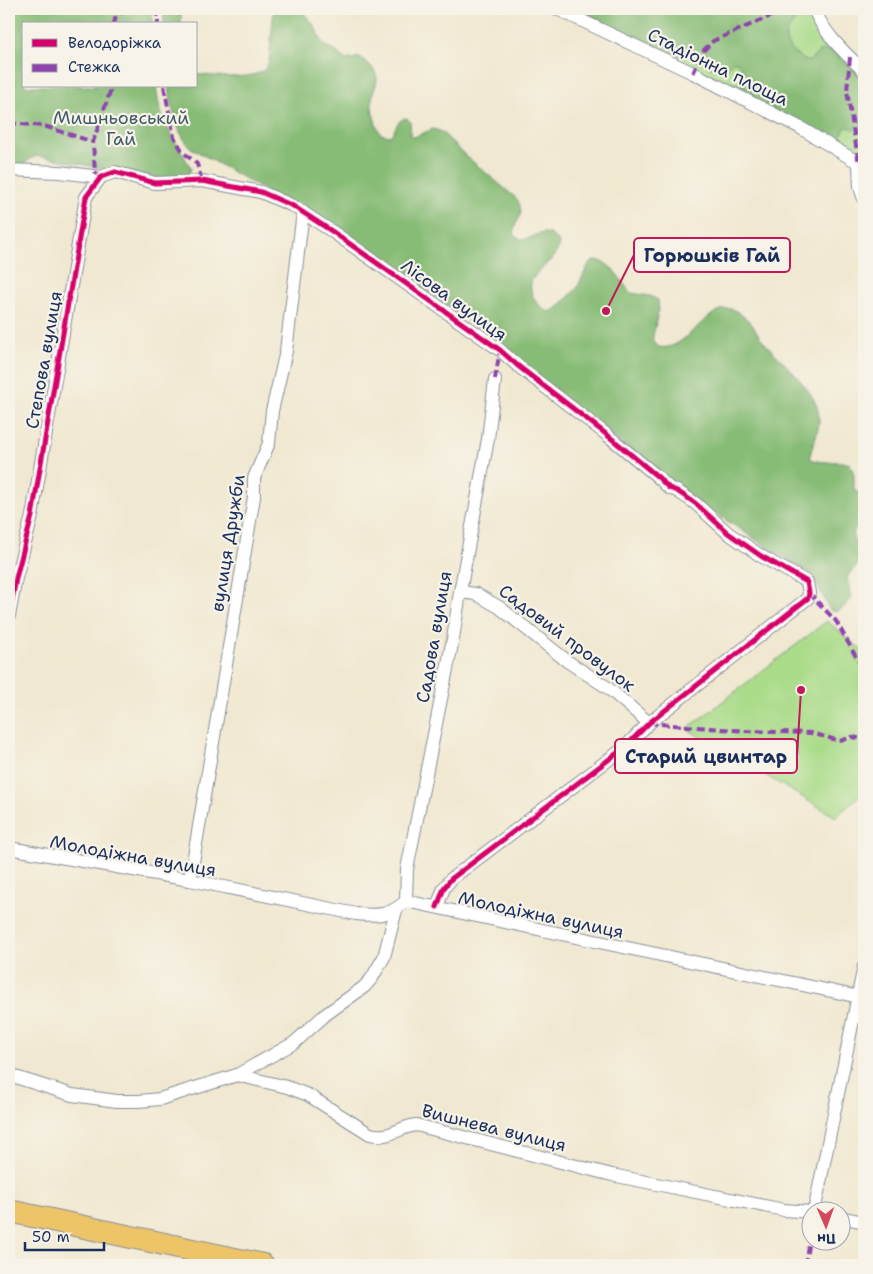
<svg xmlns="http://www.w3.org/2000/svg" width="873" height="1274" viewBox="0 0 873 1274" font-family="'Shantell Sans',sans-serif">
	<style>
		.green { fill: #aadc8a; stroke: #628674 }
		.forest { fill: #87bc76; stroke: #51766a }
		.lines { fill: none; stroke-linecap: round; stroke-linejoin: round }
		.street-casing { stroke: #868c97; stroke-width: 14 }
		.highway-casing { stroke: #868c97; stroke-width: 24 }
		.street { stroke: #fff; stroke-width: 12 }
		.highway { stroke: #eec469; stroke-width: 22 }
		.quiet { stroke: #8e44ad; stroke-width: 4; stroke-dasharray: 8 4; stroke-linecap: butt }
		.cycleway-casing { stroke: #f7f3e8; stroke-width: 8 }
		.cycleway { stroke: #d6006c; stroke-width: 5 }
		.labels { text-anchor: middle; stroke-width: 4.5; stroke-linejoin: round; paint-order: stroke }
		.street-label { font-size: 18px; fill: #1b2f5e; stroke: #f7f3e8 }
		.park-label { font-size: 18px; fill: #3f5a69; stroke: #f7f3e8 }
		.leader { fill: none; stroke: #c2185b; stroke-width: 2 }
		.callout-dot { fill: #c2185b; stroke: #f7f3e8; stroke-width: 2 }
		.callout { fill: #f7f3e8; stroke: #c2185b; stroke-width: 2 }
		.callout-label { font-size: 19px; text-anchor: middle; font-weight: bold; fill: #1b2f5e }
	</style>
	<rect width="100%" height="100%" fill="#f7f3e8"/>
	<filter id="ink" filterUnits="userSpaceOnUse"><feTurbulence type="fractalNoise" baseFrequency=".02" numOctaves="2"/><feDisplacementMap in="SourceGraphic" scale="10" xChannelSelector="R" yChannelSelector="G"/><feConvolveMatrix kernelMatrix="1 2 1 2 8 2 1 2 1" color-interpolation-filters="sRGB"/></filter>
	<filter id="wash" filterUnits="userSpaceOnUse"><feTurbulence type="fractalNoise" baseFrequency=".0096" numOctaves="4" result="noise"/><feDisplacementMap in="SourceGraphic" scale="20" xChannelSelector="R" yChannelSelector="G"/><feGaussianBlur stdDeviation="1.12" result="paint"/><feColorMatrix in="noise" values="0 0 0 0 0 0 0 0 0 0 0 0 0 0 0 0 0 1.4 0 .05"/><feComposite in="paint" operator="in"/></filter>
	<g filter="url(#wash)">
		<rect width="100%" height="100%" fill="#f0e8d0"/>
		<g class="green">
			<path d="M570,9H806L816,23L864,77V158L833,146Z"/>
			<path d="M827,621L864,652V791L836,817L687,729Z"/>
		</g>
		<g class="forest">
			<path d="M9,9H152L153,24H24V86H156L159,105L165,124L191,168L188,176L181,181L120,172L46,157C32,156 35,156 24,164C20,167 13,168 9,170Z"/>
			<path d="M163,9H181V24H164Z"/>
			<path d="M274,9H300L314,25L323,44L334,50L346,60L360,57C367,61 377,71 377,79C377,86 372,92 372,99C371,110 375,124 381,134L390,136C397,129 396,119 407,118L410,122L411,136L414,137L433,129L440,131L446,136L466,156L517,199C528,219 511,220 515,236C530,248 541,221 557,240C567,251 536,271 532,280C527,293 538,307 549,312L556,309L577,288L590,262L597,260C613,263 621,282 631,293L650,296L658,300C661,312 651,336 653,341C654,343 657,345 659,347C685,353 706,305 731,309C736,310 743,316 747,319C754,325 757,334 763,341C779,359 812,387 818,410C822,425 814,440 810,455L811,459C823,465 838,459 850,464L854,474V489L864,498C864,503 865,510 864,514C862,522 853,527 853,536C853,545 864,547 864,561L853,569L847,578L851,596C849,604 842,610 834,612L830,610L812,574L764,545L686,494L574,406L491,336L411,281L268,192L191,148C175,131 172,108 169,86H196V74C212,76 253,81 265,69C267,67 267,64 269,61Z"/>
			<path d="M580,9H787L788,14L797,17C795,24 787,28 786,35C784,46 799,60 809,61C814,58 816,53 821,51C832,44 857,73 864,81V137L857,130L848,127L845,128L839,139H830L750,97L743,90L741,86C747,75 745,70 736,62H733L725,70C708,72 698,53 693,53C691,53 687,56 686,57C660,54 604,23 580,9Z"/>
		</g>
	</g>
	<g filter="url(#ink)">
		<g class="lines">
			<g class="street-casing">
				<g id="street">
					<path d="M557,9L693,73L799,127L864,166"/>
					<path d="M814,9C824,34 845,53 864,71"/>
					<path d="M859,164L860,187L864,199"/>
					<path d="M9,170L59,172L101,177"/>
					<path d="M460,592L476,594L499,607L567,661L608,688L649,723"/>
					<path d="M9,616L16,578L32,516L86,197L101,177L115,172L155,183L202,181L261,192L293,206L333,232L500,350L518,366L606,434L658,477L669,488L677,491L695,503L728,533L761,556L807,582L809,593L808,598L649,723L624,748L451,879L444,888L437,907"/>
					<path d="M9,848L190,880L356,914C377,916 390,916 406,901L864,998"/>
					<path d="M190,880L254,497V478L269,443L272,411L286,351L303,212"/>
					<path d="M406,901L407,869L453,639L460,592L488,439L495,379"/>
					<path d="M9,1075L72,1095L117,1101H139L160,1099L237,1075L287,1087L308,1095L370,1134C391,1139 396,1128 416,1125L612,1175L784,1210L810,1212"/>
					<path d="M237,1075L294,1043L325,1015L364,987L372,978L384,957L396,910"/>
					<path d="M814,1212L864,966"/>
					<path d="M840,1217L864,1222"/>
				</g>
			</g>
			<g class="highway-casing">
				<path id="highway" d="M9,1211L263,1265"/>
			</g>
			<use href="#street" class="street"/>
			<use href="#highway" class="highway"/>
			<g class="quiet">
				<path d="M157,9L158,24"/>
				<path d="M114,24L115,19L124,9"/>
				<path d="M850,57L847,91L859,164"/>
				<path d="M693,73L704,50L713,41L787,9"/>
				<path d="M164,86L174,137L183,152L197,164L202,181"/>
				<path d="M9,123L44,126L93,142"/>
				<path d="M101,177L95,172L93,142L112,86"/>
				<path d="M495,379L500,350"/>
				<path d="M809,593L836,621L864,671"/>
				<path d="M649,723L746,731L811,733L840,741L852,737L864,739"/>
				<path d="M805,1265L810,1232"/>
			</g>
			<g class="cycleway-casing">
				<path id="cycleway" d="M9,616L16,578L32,516L86,197L101,177L115,172L155,183L202,181L261,192L293,206L333,232L500,350L518,366L606,434L658,477L669,488L677,491L695,503L728,533L761,556L807,582L809,593L808,598L649,723L624,748L451,879L444,888L437,907"/>
			</g>
			<use href="#cycleway" class="cycleway"/>
		</g>
	</g>
	<g class="labels">
		<g class="street-label">
			<text transform="translate(718 67) rotate(26)" y="6">Стадіонна площа</text>
			<text transform="translate(454 300) rotate(36)" y="6">Лісова вулиця</text>
			<text transform="translate(44 360) rotate(-80)" y="6">Степова вулиця</text>
			<text transform="translate(228 543) rotate(-81)" y="6">вулиця Дружби</text>
			<text transform="translate(434 637) rotate(-80)" y="6">Садова вулиця</text>
			<text transform="translate(567 638) rotate(37)" y="6">Садовий провулок</text>
			<text transform="translate(133 856) rotate(10)" y="6">Молодіжна вулиця</text>
			<text transform="translate(541 915) rotate(12)" y="6">Молодіжна вулиця</text>
			<text transform="translate(494 1128) rotate(14)" y="6">Вишнева вулиця</text>
		</g>
		<g class="park-label">
			<text x="121" y="124">Мишньовський<tspan x="121" dy="21">Гай</tspan></text>
		</g>
	</g>
	<path class="leader" d="M606 311L634 255M801 690L797 756"/>
	<g class="callout-dot">
		<circle cx="606" cy="311" r="5"/>
		<circle cx="801" cy="690" r="5"/>
	</g>
	<g class="callout">
		<rect x="634" y="238" width="156" height="34" rx="5"/>
		<rect x="615" y="739" width="182" height="34" rx="5"/>
	</g>
	<g class="callout-label">
		<text x="712" y="262">Горюшків Гай</text>
		<text x="706" y="763">Старий цвинтар</text>
	</g>
	<rect width="873" height="1274" fill="none" stroke="#f7f3e8" stroke-width="30"/>
	<rect x="22" y="22" width="175" height="65" fill="#f7f3e8" stroke="#9fa5b1"/>
	<rect x="32" y="39" width="25" height="8" fill="#d6006c" stroke="#9fa5b1"/>
	<text x="68" y="48" font-size="15" fill="#1b2f5e">Велодоріжка</text>
	<rect x="32" y="64" width="25" height="8" fill="#8e44ad" stroke="#9fa5b1"/>
	<text x="68" y="72" font-size="15" fill="#1b2f5e">Стежка</text>
	<g transform="translate(826 1226) rotate(178)"><circle r="24" fill="#f7f3e8" stroke="#9fa5b1"/>
	<path d="M0-4L9 19L0 12L-9 19Z" fill="#d1495b"/>
	<text y="-8" font-size="14" font-weight="bold" text-anchor="middle" fill="#1b2f5e">Пн</text>
	</g>
	<path d="M25 1242v8h79v-8" fill="none" stroke="#1b2f5e" stroke-width="2.5"/>
	<text x="32" y="1242" font-size="15" fill="#1b2f5e" stroke="#f7f3e8" stroke-width="4" paint-order="stroke">50 m</text>
</svg>
